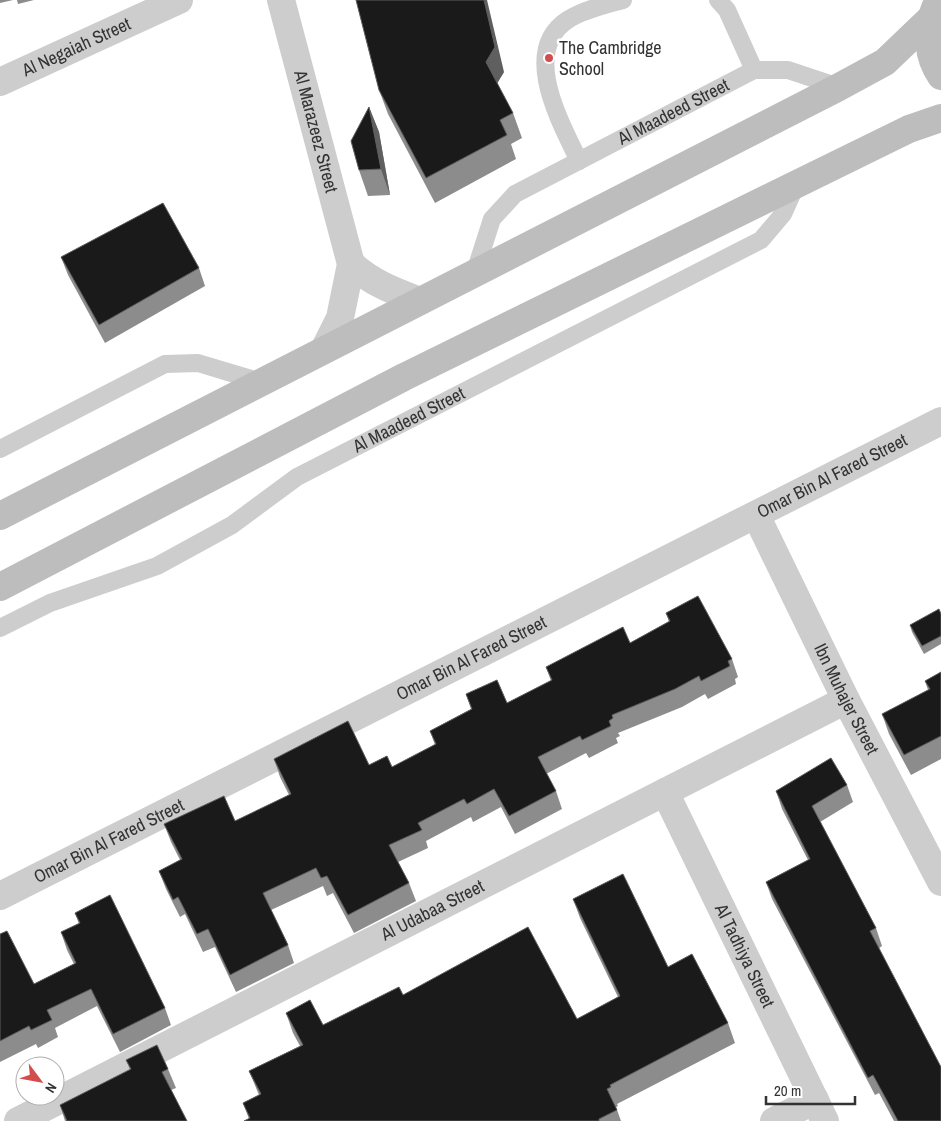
<svg xmlns="http://www.w3.org/2000/svg" width="941" height="1121" viewBox="0 0 941 1121" font-family="'Archivo Narrow',sans-serif">
	<style>
		.lines { fill: none; stroke-linecap: round; stroke-linejoin: round }
		.lane { stroke: #cdcdcd; stroke-width: 18 }
		.street { stroke: #cdcdcd; stroke-width: 28 }
		.secondary { stroke: #bdbdbd; stroke-width: 28 }
		.wall { fill: #8c8c8c }
		.shaded-wall { fill: #5f5f5f }
		.building { fill: #1a1a1a; stroke: #5f5f5f }
		.poi-dot { fill: #d24d4e; stroke: #fff; stroke-width: 2 }
		.labels { text-anchor: middle; stroke-width: 5; stroke-linejoin: round; paint-order: stroke }
		.street-label { font-size: 18px; fill: #333; stroke: #fff }
		.poi-label { font-size: 18px; fill: #333; stroke: #fff; text-anchor: start }
	</style>
	<rect width="100%" height="100%" fill="#fff"/>
	<g class="lines">
		<g class="lane">
			<path d="M718,0L727,10L754,70"/>
			<path d="M579,161C561,123 519,50 569,19C586,9 605,5 623,0"/>
			<path id="s1" d="M475,272L492,219L515,194L754,70H788L839,87"/>
			<path d="M0,449L165,364L198,363L261,382"/>
			<path id="s2" d="M0,628L50,603L157,566L232,525L297,477L761,240L783,214L796,185"/>
		</g>
		<g class="street">
			<path id="s3" d="M281,0L351,264L340,318L324,350"/>
			<path id="s4" d="M0,82L179,0"/>
			<path d="M351,264C372,283 394,291 420,301"/>
			<path id="s5" d="M756,515L846,700L941,882"/>
			<path id="s6" d="M665,792L825,1121"/>
			<path id="s7" d="M0,896L941,421"/>
			<path id="s8" d="M18,1121L846,700"/>
			<path d="M774,1121L815,1100"/>
		</g>
		<g class="secondary">
			<path d="M935,8C926,30 927,56 941,76"/>
			<path d="M0,516L839,87L885,62L932,17"/>
			<path d="M0,587L404,377L909,129L941,118"/>
		</g>
	</g>
	<g class="wall">
		<path d="M0,0H13L0,3Z"/>
		<path d="M17,0H34L18,4Z"/>
		<path d="M504,72L497,83L513,113L522,138L511,144L516,159L435,203L388,114L379,90Z"/>
		<path d="M369,107L379,132L390,195L368,196L359,170Z"/>
		<path d="M61,257L199,268L205,286L105,343L68,275Z"/>
		<path d="M666,613L732,659L738,677L735,679L736,684L708,699L705,694L682,707L618,733L620,736L616,738L618,743L589,758L586,753L546,774L556,791L562,809L515,834L501,807L473,822L471,817L426,841L428,848L398,862L409,883L416,901L354,933L333,893L327,896L323,886L271,910L288,945L294,963L236,992L215,947L203,952L185,914L180,917L166,889L159,871L180,860L171,842L164,824L235,821L289,795L280,777L274,759L369,765L392,767L435,745L430,731L471,709L466,694L507,703L551,681L546,667L630,643L669,622Z"/>
		<path d="M941,614V644L924,654L912,632L910,625Z"/>
		<path d="M941,672V759L911,775L889,734L882,714L928,690L925,681Z"/>
		<path d="M847,785L853,802L820,822L876,928L882,946L879,948L941,1121H894L879,1093L875,1095L772,899L766,882L808,860L782,809L776,791Z"/>
		<path d="M573,899L668,967L728,1023L735,1043L617,1104L618,1106L616,1107L621,1121H244L249,1119L243,1103L259,1095L249,1071L300,1046L293,1033L286,1013L323,1025L403,995L577,1019L618,997L580,918Z"/>
		<path d="M75,913L165,1008L171,1025L120,1052L97,1006L55,1028L58,1037L38,1048L36,1044L0,1062V934L34,984L74,964L67,950L61,932L79,924Z"/>
		<path d="M126,1060L168,1069L176,1088L171,1090L187,1121H65L60,1105L130,1070Z"/>
	</g>
	<g class="shaded-wall">
		<path d="M484,0H487L504,72L495,87L486,62Z"/>
		<path d="M369,107L379,132L390,195L381,169Z"/>
	</g>
	<g class="building">
		<path d="M356,0H484L495,47L486,62L513,113L500,120L507,135L426,178L379,90Z"/>
		<path d="M369,107L381,169L359,170L351,141Z"/>
		<path d="M163,203L199,268L99,325L61,257Z"/>
		<path d="M698,596L732,659L728,661L730,666L701,681L699,676L675,689L612,715L613,718L609,721L611,726L582,740L580,736L538,757L556,791L509,816L494,789L467,804L464,799L418,823L422,830L389,845L409,883L348,915L327,876L321,878L316,868L263,893L288,945L230,975L208,929L197,934L178,897L173,900L159,871L182,859L164,824L224,796L235,821L291,794L274,759L348,721L369,765L387,756L392,767L436,744L430,731L472,709L466,694L497,680L507,703L552,680L546,667L623,627L630,643L670,621L666,613Z"/>
		<path d="M939,609L941,614V636L922,646L910,625Z"/>
		<path d="M941,672V736L904,755L882,714L930,689L925,681Z"/>
		<path d="M831,758L847,785L812,806L876,928L870,931L941,1067V1121H898L873,1075L868,1078L766,882L810,859L776,791Z"/>
		<path d="M623,874L668,967L692,954L728,1023L610,1085L611,1087L607,1089L617,1110L599,1119V1121H244L250,1118L243,1103L261,1094L249,1071L303,1045L286,1013L310,1000L323,1025L399,987L403,995L528,927L577,1019L620,996L573,899Z"/>
		<path d="M110,895L165,1008L113,1034L91,989L47,1010L52,1020L31,1030L29,1026L0,1041V934L7,931L34,984L76,963L61,932L80,923L75,913Z"/>
		<path d="M157,1045L168,1069L162,1072L187,1121H67L60,1105L131,1069L126,1060Z"/>
	</g>
	<circle class="poi-dot" cx="549" cy="58" r="5"/>
	<g class="labels">
		<g class="street-label">
			<text dy="6" stroke="none"><textPath href="#s4" startOffset="84">Al Negaiah Street</textPath></text>
			<text dy="6" stroke="none"><textPath href="#s1" startOffset="268">Al Maadeed Street</textPath></text>
			<text dy="6" stroke="none"><textPath href="#s3" startOffset="136">Al Marazeez Street</textPath></text>
			<text dy="6" stroke="none"><textPath href="#s2" startOffset="461">Al Maadeed Street</textPath></text>
			<text dy="6" stroke="none"><textPath href="#s7" startOffset="932">Omar Bin Al Fared Street</textPath></text>
			<text dy="6" stroke="none"><textPath href="#s7" startOffset="528">Omar Bin Al Fared Street</textPath></text>
			<text dy="6" stroke="none"><textPath href="#s5" startOffset="205">Ibn Muhajer Street</textPath></text>
			<text dy="6" stroke="none"><textPath href="#s7" startOffset="122">Omar Bin Al Fared Street</textPath></text>
			<text dy="6" stroke="none"><textPath href="#s8" startOffset="465">Al Udabaa Street</textPath></text>
			<text dy="6" stroke="none"><textPath href="#s6" startOffset="182">Al Tadhiya Street</textPath></text>
		</g>
		<g class="poi-label">
			<text x="559" y="54">The Cambridge<tspan x="559" dy="21">School</tspan></text>
		</g>
	</g>
	<g transform="translate(40 1081) rotate(122)"><circle r="24" fill="#ffffff" stroke="#adadad"/>
	<path d="M0-4L9 19L0 12L-9 19Z" fill="#d24d4e"/>
	<text y="-8" font-size="14" font-weight="bold" text-anchor="middle" fill="#333333">N</text>
	</g>
	<path d="M766 1096v8h89v-8" fill="none" stroke="#333333" stroke-width="2.5"/>
	<text x="774" y="1096" font-size="15" fill="#333333" stroke="#ffffff" stroke-width="4" paint-order="stroke">20 m</text>
</svg>
